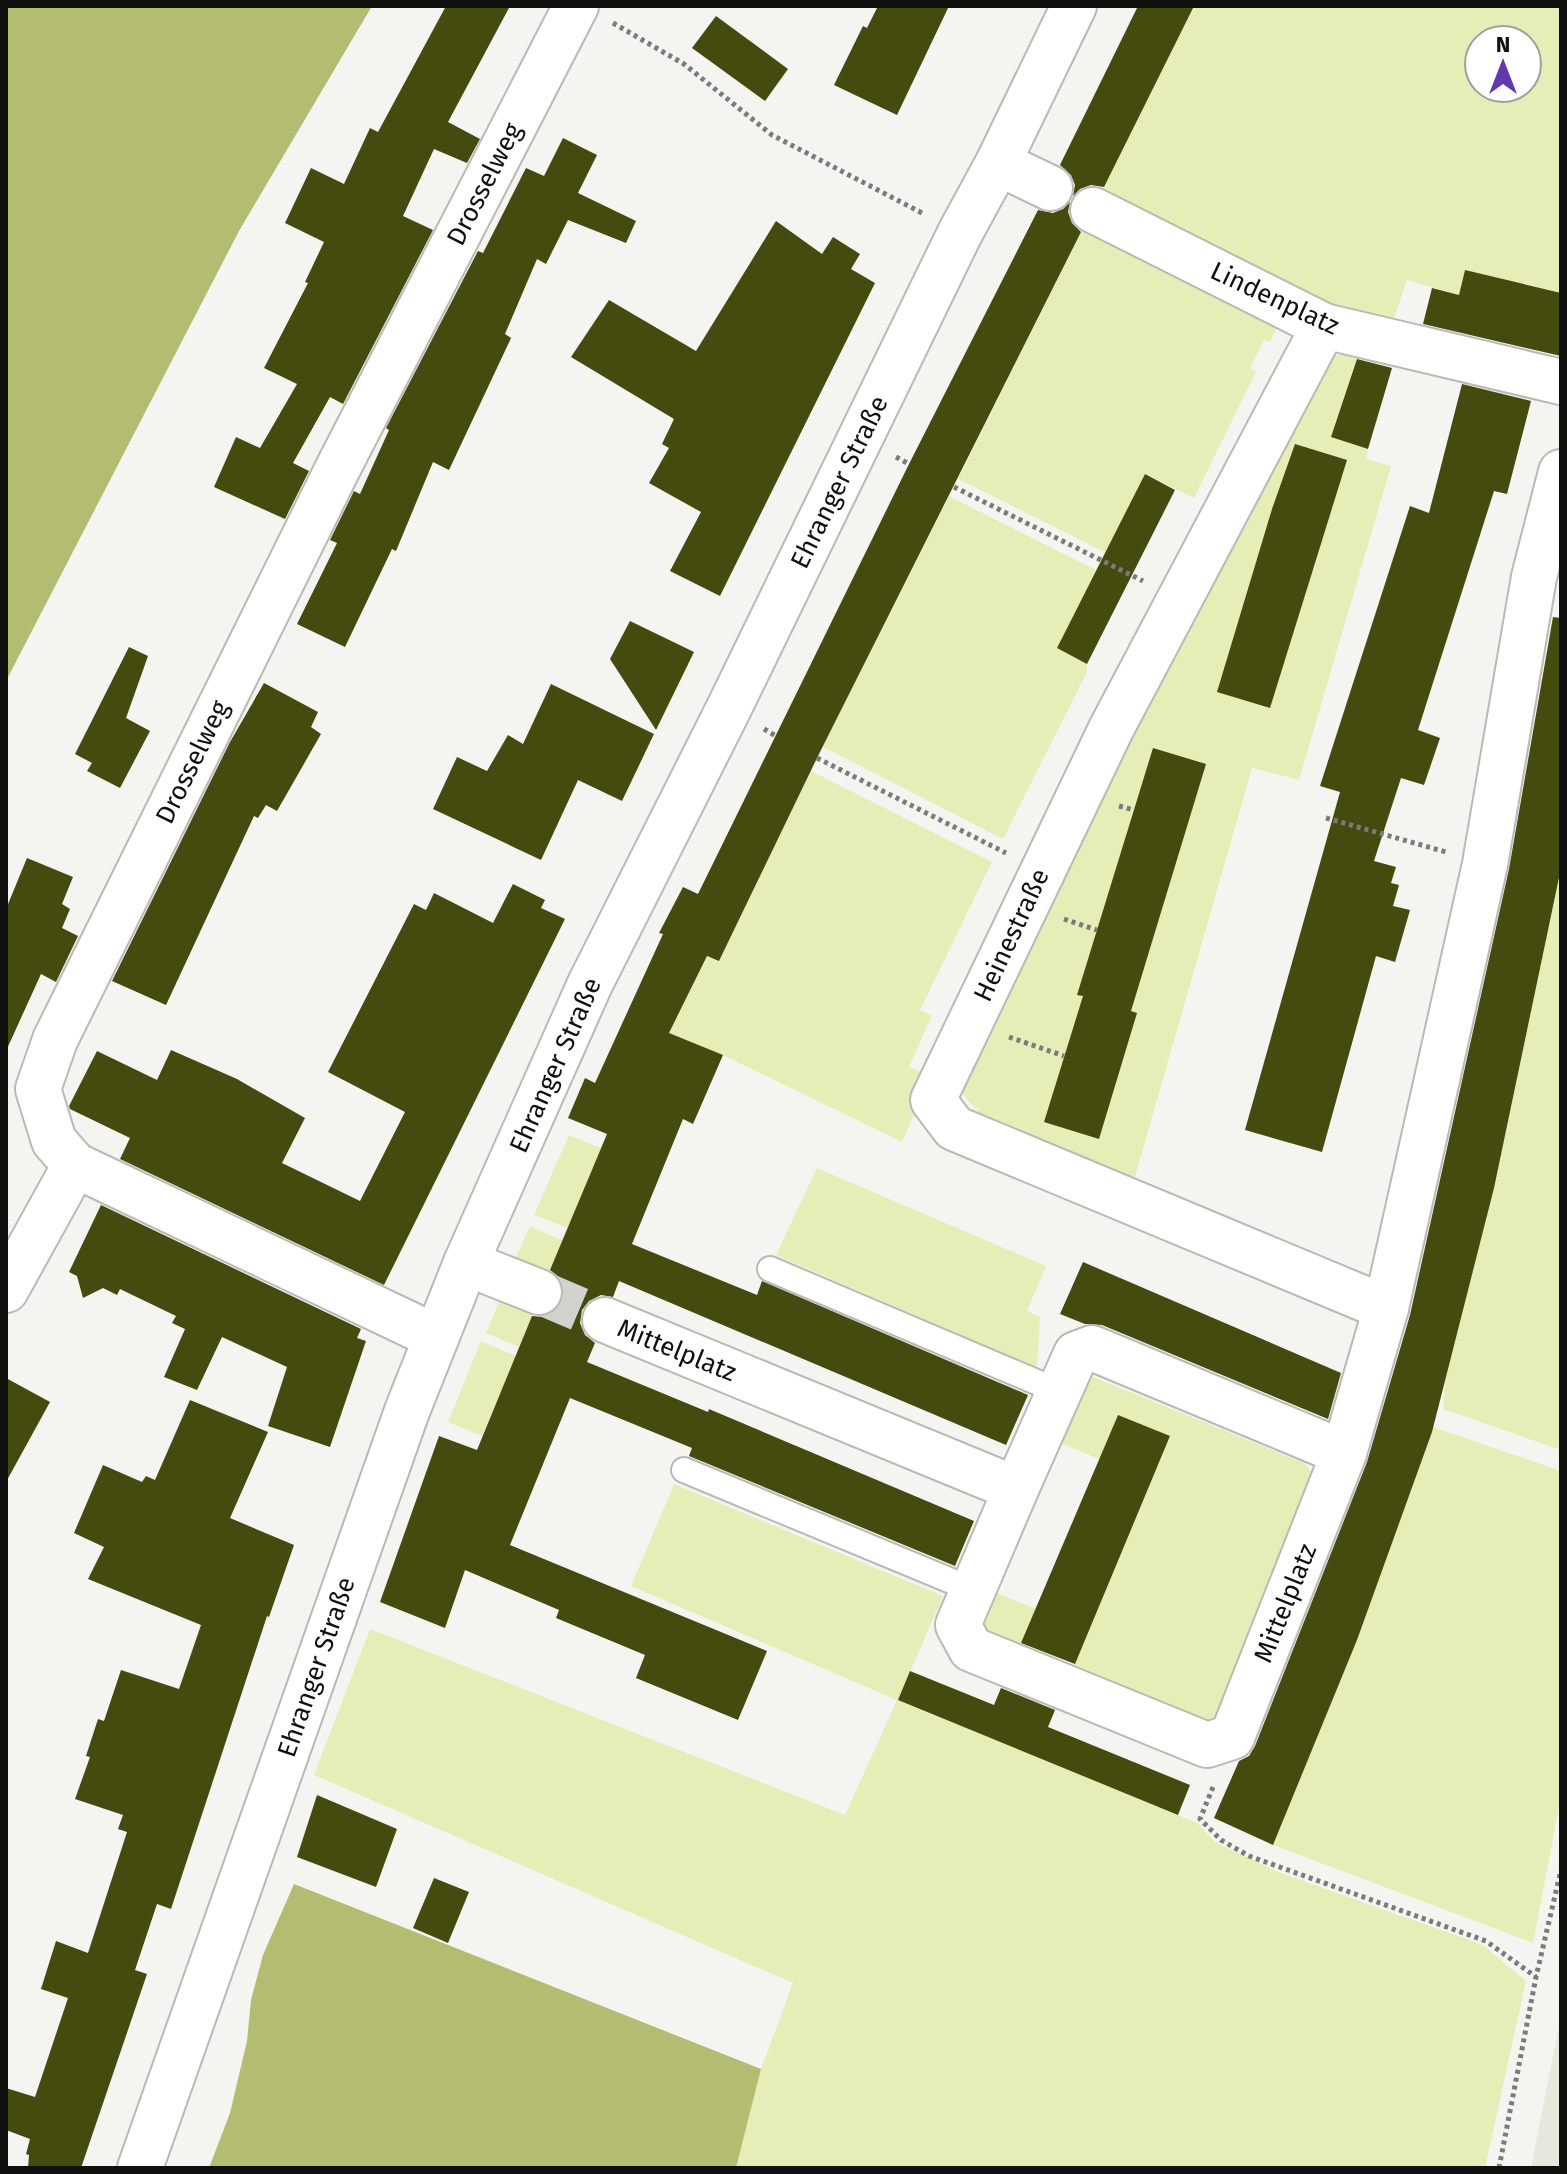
<svg xmlns="http://www.w3.org/2000/svg" width="1567" height="2174" viewBox="0 0 1567 2174" font-family="'Fira Sans',sans-serif">
	<style>
		.built { fill: #e6e8dd }
		.green { fill: #e6edb7; fill-rule: evenodd }
		.forest { fill: #b3bc71 }
		.building { fill: #454a0e }
		.lines { fill: none; stroke-linecap: round; stroke-linejoin: round }
		.street-tunnel { stroke: #d2d3cf; stroke-width: 44; stroke-dasharray: 44 22; stroke-linecap: butt }
		.lane-casing { stroke: #b9b9b6; stroke-width: 28 }
		.street-casing { stroke: #b9b9b6; stroke-width: 48 }
		.path { stroke: #7b7c79; stroke-width: 5; stroke-dasharray: 4 4; stroke-linecap: butt }
		.lane { stroke: #fff; stroke-width: 24 }
		.street { stroke: #fff; stroke-width: 44 }
		.labels { text-anchor: middle; stroke-width: 8; stroke-linejoin: round; paint-order: stroke }
		.street-label { font-size: 26px; fill: #10100f; stroke: #fff }
	</style>
	<rect width="100%" height="100%" fill="#f4f5f1"/>
	<path class="built" d="M1561,2015V2168H1531Z"/>
	<g class="green">
		<path d="M1173,6H1561V293L1465,270L1459,295L1407,280L1391,327L1312,304L1099,197L1188,16ZM1479,40H1527V88H1479Z"/>
		<path d="M1086,222L1281,319L1270,342L1264,340L1250,368L1256,372L1194,498L1145,474L1106,553L958,479Z"/>
		<path d="M1344,354L1358,355L1331,437L1368,449L1366,459L1391,466L1299,780L1252,768L1133,1184L978,1121V1107L976,1109L956,1087L1126,733L1328,356Z"/>
		<path d="M949,496L1096,570L1057,648L1087,664V672L1003,839L823,747Z"/>
		<path d="M811,771L992,862L920,1010L932,1015L909,1067L931,1076L902,1142L723,1055L669,1033L707,957L719,961Z"/>
		<path d="M1561,857V1450L1443,1409L1445,1379L1497,1175L1558,881Z"/>
		<path d="M569,1135L601,1148L568,1228L534,1215Z"/>
		<path d="M817,1168L1046,1266L1027,1311L1040,1317L1037,1368L776,1255Z"/>
		<path d="M530,1226L563,1241L548,1276L513,1264Z"/>
		<path d="M502,1295L534,1311L519,1347L486,1333Z"/>
		<path d="M481,1341L516,1356L482,1436L448,1422Z"/>
		<path d="M1085,1377H1093L1304,1463L1313,1474L1213,1727L990,1646L975,1623L989,1590L1036,1609L1017,1653L1070,1674L1170,1437L1118,1415L1099,1459L1053,1440Z"/>
		<path d="M1433,1427L1561,1471V1796L1533,1943L1273,1845L1357,1640Z"/>
		<path d="M674,1484L943,1596L898,1700L1197,1823L1215,1842L1278,1872L1483,1945L1526,1981L1485,2168H736L761,2069L793,1983L314,1775L370,1629L845,1815L897,1700L631,1586Z"/>
	</g>
	<g class="forest">
		<path d="M6,6H372L239,231L6,681Z"/>
		<path d="M294,1884L761,2069L736,2168H209L230,2113L247,2041L251,2000L263,1955Z"/>
	</g>
	<g class="building">
		<path d="M446,6H510L448,122L480,139L467,163L434,149L403,216L433,230L343,404L330,397L293,463L309,471L285,519L214,487L236,437L260,448L297,384L264,368L308,283L305,282L324,242L285,223L311,168L344,184L370,128L378,132Z"/>
		<path d="M878,6H949L897,115L834,85L863,26L867,28Z"/>
		<path d="M1138,6H1194L1104,187L1091,185L1080,189L1073,196L1075,185L1071,175L1060,165Z"/>
		<path d="M716,16L788,69L765,101L692,48Z"/>
		<path d="M563,138L597,155L578,193L636,221L626,243L568,220L546,264L537,259L505,334L511,338L449,470L433,462L396,551L392,549L345,647L297,624L337,543L330,540L354,491L360,494L389,430L386,428L478,251L483,253L526,168L544,176Z"/>
		<path d="M1070,202L1068,212L1072,223L1081,232L817,758L719,961L707,956L669,1033L723,1055L693,1124L683,1119L632,1244L757,1295L762,1281L1028,1395L1006,1445L619,1281L613,1297L601,1295L589,1301L582,1310L580,1323L585,1335L595,1343L587,1362L708,1412L709,1409L974,1521L955,1566L689,1456L692,1448L570,1398L510,1545L767,1651L738,1720L636,1678L645,1655L556,1618L559,1610L465,1570L445,1628L380,1602L439,1436L477,1450L532,1316L543,1317L554,1312L562,1302L564,1288L559,1277L550,1270L607,1134L568,1118L585,1078L595,1083L663,934L659,933L683,887L698,894L909,464L1038,210L1053,213L1063,209Z"/>
		<path d="M776,221L822,254L833,237L860,254L851,269L875,283L720,596L670,571L701,512L649,483L669,448L662,444L674,419L571,357L609,300L696,351Z"/>
		<path d="M1465,270L1561,293V356L1423,324L1432,288L1459,295Z"/>
		<path d="M1357,359L1392,368L1368,449L1331,437Z"/>
		<path d="M1462,384L1531,401L1507,494L1494,491L1418,730L1440,738L1424,785L1401,778L1374,861L1396,867L1391,883L1399,885L1393,906L1410,910L1395,962L1376,956L1322,1152L1245,1130L1340,792L1320,786L1410,506L1429,513Z"/>
		<path d="M1295,444L1347,460L1270,708L1217,692L1272,509Z"/>
		<path d="M1145,474L1175,490L1087,664L1057,648Z"/>
		<path d="M1553,617L1561,618V868L1494,1188L1432,1432L1357,1640L1273,1845L1214,1818L1239,1761L1249,1756L1255,1746L1367,1462L1410,1315L1509,869Z"/>
		<path d="M630,621L694,652L656,730L610,659Z"/>
		<path d="M129,647L148,656L126,718L150,731L120,788L87,771L92,763L75,754Z"/>
		<path d="M264,683L318,712L311,727L321,734L277,811L266,805L258,818L254,816L166,1005L112,981L230,742Z"/>
		<path d="M551,684L654,734L622,801L578,780L541,860L433,809L457,757L487,771L508,735L523,744Z"/>
		<path d="M1153,748L1206,764L1131,1011L1137,1013L1099,1139L1044,1122L1083,996L1077,995Z"/>
		<path d="M27,858L73,877L62,904L70,909L62,928L78,936L56,982L41,974L6,1051V909Z"/>
		<path d="M513,884L545,900L541,908L565,919L384,1285L120,1159L130,1138L70,1109L69,1106L97,1051L157,1080L171,1050L237,1079L305,1118L282,1163L360,1201L405,1112L328,1072L414,904L426,910L434,893L493,923Z"/>
		<path d="M101,1205L361,1329L357,1338L366,1341L330,1447L268,1426L287,1367L222,1337L197,1390L164,1377L185,1329L172,1323L176,1316L120,1289L117,1295L103,1288L83,1298L77,1276L69,1272Z"/>
		<path d="M1083,1262L1341,1373L1328,1419L1102,1325L1085,1324L1060,1314Z"/>
		<path d="M6,1378L50,1402L6,1482Z"/>
		<path d="M190,1400L268,1432L230,1518L294,1545L269,1617L267,1616L171,1909L157,1904L135,1970L147,1974L81,2168H28L29,2155L26,2154L30,2139L6,2130V2088L35,2097L68,1998L41,1989L56,1941L88,1953L127,1832L118,1829L123,1815L75,1799L90,1757L86,1756L98,1719L104,1721L121,1670L179,1689L201,1625L88,1579L104,1547L74,1533L103,1465L142,1482L146,1476L155,1480Z"/>
		<path d="M1118,1415L1170,1436L1075,1664L1021,1643Z"/>
		<path d="M910,1671L994,1705L1001,1688L1055,1710L1048,1727L1190,1785L1178,1815L898,1700Z"/>
		<path d="M317,1795L397,1829L376,1887L297,1857Z"/>
		<path d="M434,1878L469,1892L448,1943L413,1928Z"/>
	</g>
	<g class="lines">
		<path class="street-tunnel" d="M539,1292L605,1320"/>
		<g class="lane-casing">
			<g id="lane">
				<path d="M770,1269L1060,1392"/>
				<path d="M684,1470L973,1590"/>
			</g>
		</g>
		<g class="street-casing">
			<g id="street">
				<path d="M998,163L1050,188"/>
				<path d="M1093,210L1324,326L1561,382"/>
				<path d="M1324,326L1111,729L933,1100L954,1128L1386,1308"/>
				<path d="M466,1263L539,1292"/>
				<path d="M6,1290L75,1165"/>
				<path d="M605,1320L1016,1489L1076,1354L1092,1348L1344,1453L1232,1737L1207,1745L971,1649L958,1625L1016,1489"/>
				<path d="M436,1337L75,1165L54,1141L38,1089L55,1040L339,466L576,6"/>
				<path d="M1344,1453L1386,1308L1485,864L1534,577L1561,472"/>
				<path d="M140,2168L407,1411L466,1263L590,984L728,710L960,233L998,163L1074,6"/>
			</g>
		</g>
		<g class="path">
			<path d="M613,23L684,64L772,135L924,214"/>
			<path d="M896,457L909,464"/>
			<path d="M954,487L1143,581"/>
			<path d="M764,729L776,736"/>
			<path d="M817,758L1006,853"/>
			<path d="M1119,806L1134,810"/>
			<path d="M1326,818L1446,852"/>
			<path d="M1064,919L1097,930"/>
			<path d="M1009,1037L1064,1056"/>
			<path d="M1213,1787L1200,1819L1221,1840L1249,1856L1486,1941L1536,1977"/>
			<path d="M1499,2168L1536,1977L1561,1870"/>
		</g>
		<use href="#lane" class="lane"/>
		<use href="#street" class="street"/>
	</g>
	<g class="labels">
		<g class="street-label">
			<text transform="translate(484 184) rotate(-63)" y="9">Drosselweg</text>
			<text transform="translate(1275 298) rotate(25)" y="9">Lindenplatz</text>
			<text transform="translate(839 482) rotate(-64)" y="9">Ehranger Straße</text>
			<text transform="translate(192 762) rotate(-64)" y="9">Drosselweg</text>
			<text transform="translate(1011 935) rotate(-65)" y="9">Heinestraße</text>
			<text transform="translate(555 1065) rotate(-66)" y="9">Ehranger Straße</text>
			<text transform="translate(677 1350) rotate(22)" y="9">Mittelplatz</text>
			<text transform="translate(1285 1603) rotate(-68)" y="9">Mittelplatz</text>
			<text transform="translate(316 1667) rotate(-71)" y="9">Ehranger Straße</text>
		</g>
	</g>
	<rect width="1567" height="2174" fill="none" stroke="#10100f" stroke-width="16"/>
	<g transform="translate(1503 64)"><circle r="38" fill="#ffffff" stroke="#9f9f9f" stroke-width="2"/>
	<path d="M0-6L14 30L0 20L-14 30Z" fill="#6238b0"/>
	<text y="-12" font-size="22" font-weight="bold" text-anchor="middle" fill="#10100f">N</text>
	</g>
</svg>
